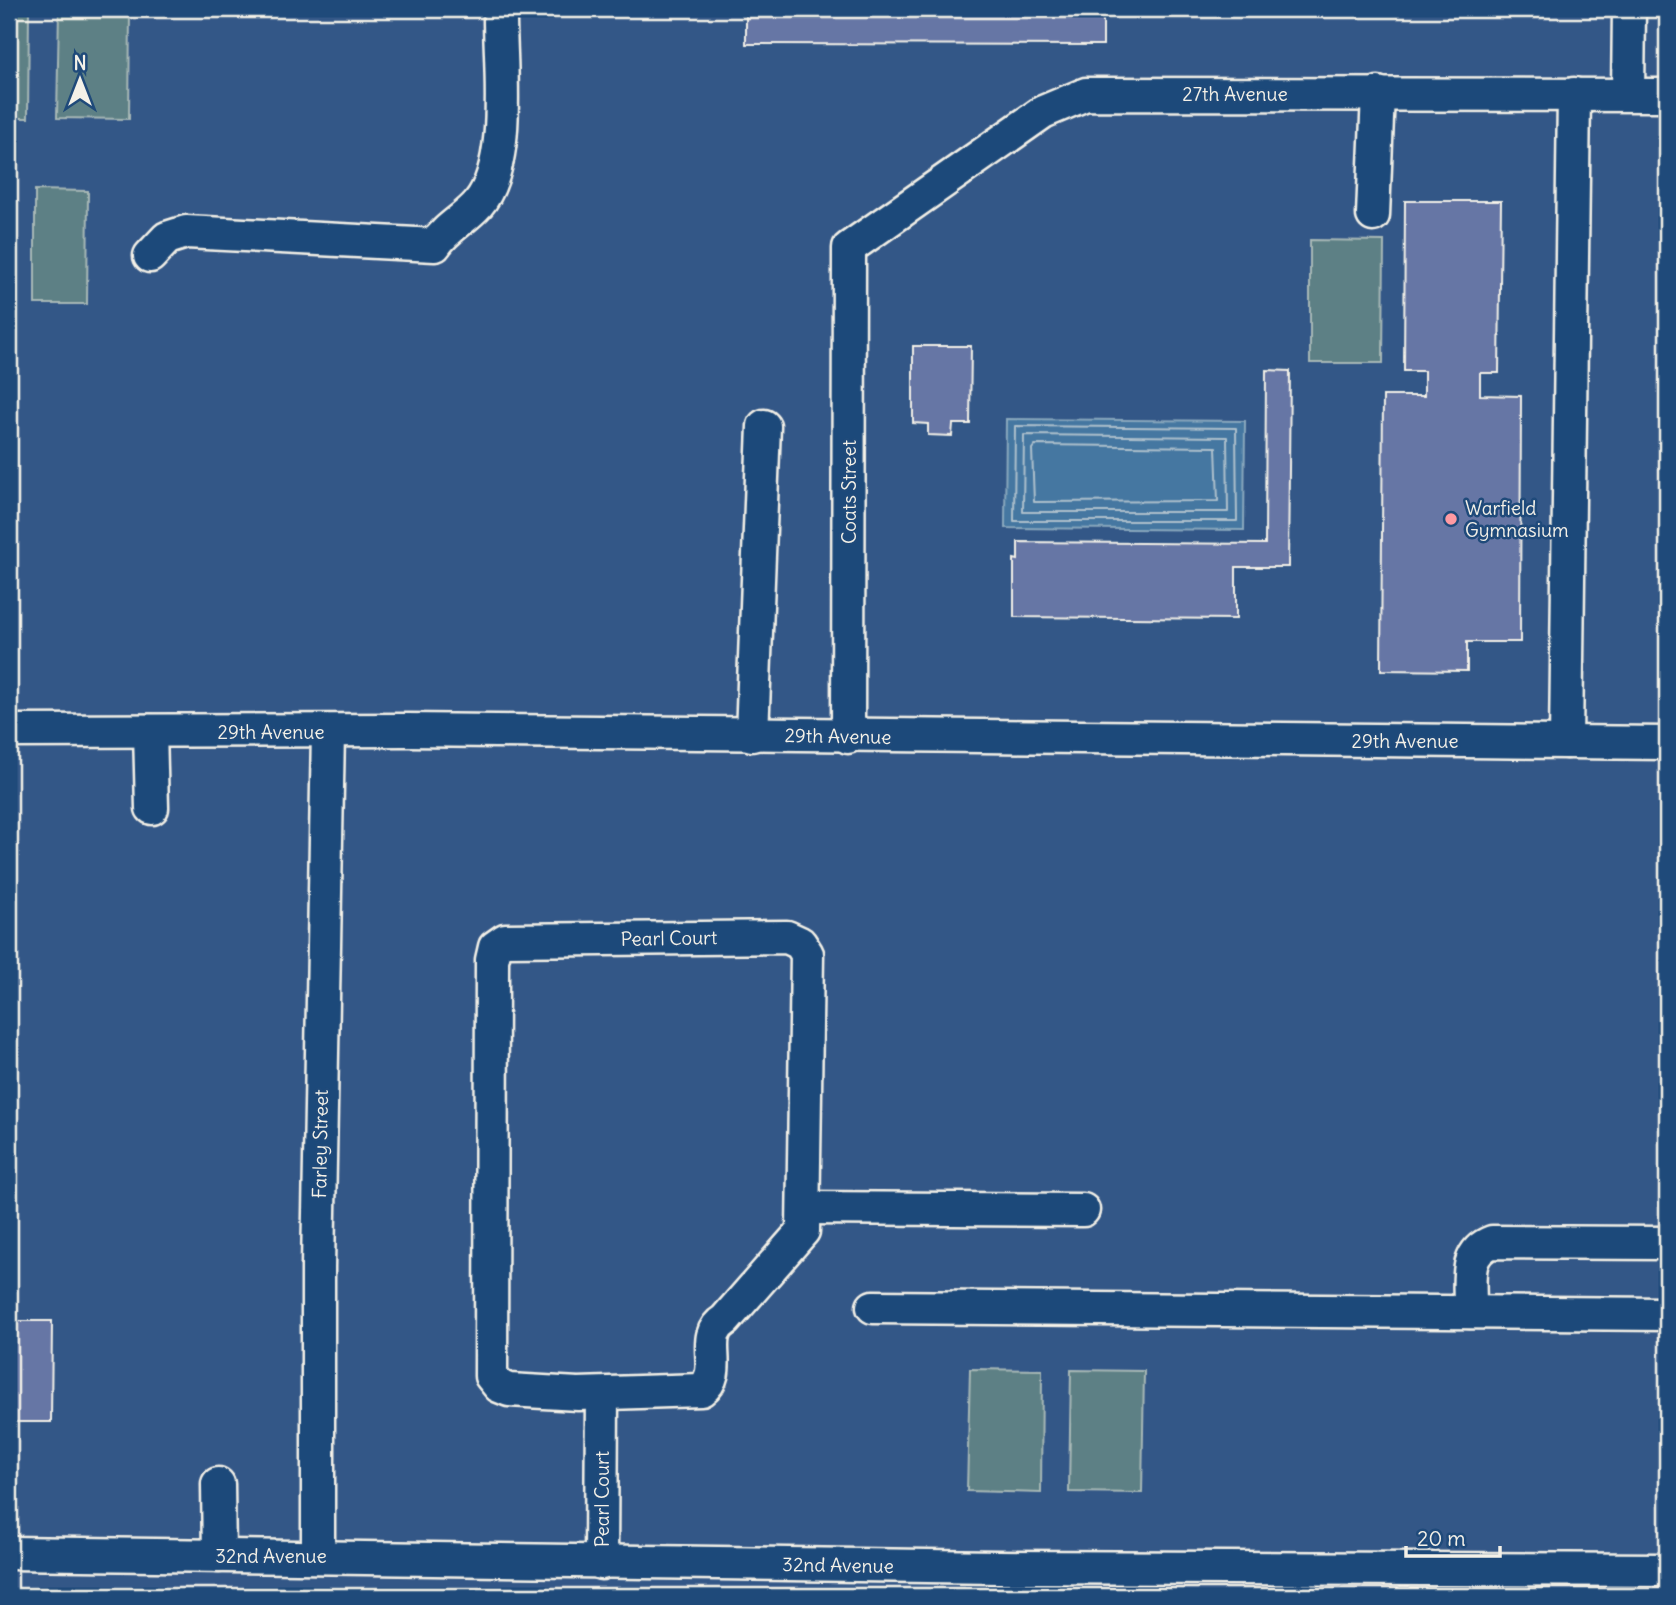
<svg xmlns="http://www.w3.org/2000/svg" width="1676" height="1605" viewBox="0 0 1676 1605" font-family="Delius,sans-serif">
	<style>
		.green { fill: #5d8085; stroke: #a8b8b6; stroke-width: 2 }
		.water { fill: #4477a1; stroke: #8aa8bd; stroke-width: 2 }
		.lines { fill: none; stroke-linecap: round; stroke-linejoin: round }
		.shore { stroke: #aec0cc; stroke-width: 2 }
		.building { fill: #6676a5; stroke: #f4f1e8; stroke-width: 2 }
		.minor-casing { stroke: #f4f1e8; stroke-width: 37 }
		.minor { stroke: #1f4a7a; stroke-width: 32 }
		.poi-dot { fill: #ff9aa2; stroke: #1f4a7a; stroke-width: 2.5 }
		.labels { text-anchor: middle; stroke-width: 5; stroke-linejoin: round; paint-order: stroke }
		.street-label { font-size: 19px; fill: #f4f1e8; stroke: #1f4a7a }
		.poi-label { font-size: 19px; fill: #f4f1e8; stroke: #1f4a7a; text-anchor: start }
	</style>
	<rect width="100%" height="100%" fill="#335787"/>
	<filter id="ink" filterUnits="userSpaceOnUse"><feTurbulence type="fractalNoise" baseFrequency=".0143" numOctaves="2"/><feDisplacementMap in="SourceGraphic" scale="14" xChannelSelector="R" yChannelSelector="G"/><feConvolveMatrix kernelMatrix="1 2 1 2 8 2 1 2 1" color-interpolation-filters="sRGB"/></filter>
	<g filter="url(#ink)">
		<g class="green">
			<path d="M9,9H29L28,118H9Z"/>
			<path d="M59,9H130L129,119L57,118Z"/>
			<path d="M35,190L88,191L87,304H35Z"/>
			<path d="M1310,240L1384,241L1383,363H1310Z"/>
			<path d="M970,1369L1042,1370L1041,1493L967,1491Z"/>
			<path d="M1071,1370L1144,1371L1142,1493L1069,1492Z"/>
		</g>
		<path class="water" d="M1006,419L1245,421L1244,530L1005,528Z"/>
		<g class="lines">
			<g class="shore">
				<path d="M1015,426L1236,428L1237,521H1014Z"/>
				<path d="M1024,435L1227,437L1228,512H1023Z"/>
				<path d="M1035,445L1216,447L1218,501L1034,502L1032,449Z"/>
			</g>
		</g>
		<g class="building">
			<path d="M746,9H1103V45L746,44Z"/>
			<path d="M1405,201H1501L1499,373H1480V395L1521,396L1520,642H1467V671L1381,670L1383,396H1424V371H1404Z"/>
			<path d="M913,346H971L970,424H953L952,436L928,435V424L913,423Z"/>
			<path d="M1266,370L1290,371L1288,567H1236V619L1014,617V559L1018,560V542L1265,544Z"/>
			<path d="M9,1321H52L51,1422H9Z"/>
		</g>
		<g class="lines">
			<g class="minor-casing">
				<g id="minor">
					<path d="M1628,94L1629,9"/>
					<path d="M1373,215L1378,93"/>
					<path d="M150,256L167,238L186,232L435,245C446,228 465,219 478,204C512,164 500,69 500,18"/>
					<path d="M9,731L408,730L1667,743"/>
					<path d="M150,731L152,808"/>
					<path d="M752,735L764,426"/>
					<path d="M848,737L849,248L1043,112L1086,94L1667,95"/>
					<path d="M1566,742L1574,94"/>
					<path d="M787,937L800,943L807,954L803,1231L725,1320C697,1337 727,1371 701,1390L578,1394L509,1390L499,1386L491,1376L492,960L495,947L505,940Z"/>
					<path d="M805,1208L1083,1210"/>
					<path d="M873,1307L1667,1314"/>
					<path d="M1470,1312C1471,1284 1462,1253 1492,1242L1667,1243"/>
					<path d="M218,1484L219,1556"/>
					<path d="M9,1553L997,1567L1667,1570"/>
					<path d="M318,1556V1267L328,732"/>
					<path d="M601,1563L602,1394"/>
				</g>
			</g>
			<use href="#minor" class="minor"/>
		</g>
	</g>
	<circle class="poi-dot" cx="1451" cy="519" r="7"/>
	<g class="labels">
		<g class="street-label">
			<text x="1235" y="101">27th Avenue</text>
			<text transform="translate(849 492) rotate(-90)" y="7">Coats Street</text>
			<text x="271" y="739">29th Avenue</text>
			<text transform="translate(838 736) rotate(1)" y="7">29th Avenue</text>
			<text x="1405" y="748">29th Avenue</text>
			<text transform="translate(669 938) rotate(-1)" y="7">Pearl Court</text>
			<text transform="translate(320 1144) rotate(-89)" y="7">Farley Street</text>
			<text transform="translate(602 1499) rotate(-90)" y="7">Pearl Court</text>
			<text x="271" y="1563">32nd Avenue</text>
			<text transform="translate(838 1565) rotate(1)" y="7">32nd Avenue</text>
		</g>
		<g class="poi-label">
			<text x="1465" y="515">Warfield<tspan x="1465" dy="22">Gymnasium</tspan></text>
		</g>
	</g>
	<rect width="1676" height="1605" fill="none" stroke="#1f4a7a" stroke-width="35"/>
	<rect x="18" y="18" width="1641" height="1570" fill="none" stroke="#f4f1e8" stroke-width="2.5" filter="url(#ink)"/>
	<g transform="translate(80 80)" stroke="#1f4a7a" stroke-width="5" paint-order="stroke">
	<path d="M0-5L12 26L0 18L-12 26Z" fill="#f4f1e8"/>
	<text y="-10" font-size="19" font-weight="bold" text-anchor="middle" fill="#f4f1e8">N</text>
	</g>
	<path d="M1406 1546v10h94v-10" fill="none" stroke="#f4f1e8" stroke-width="3.5"/>
	<text x="1417" y="1546" font-size="21" fill="#f4f1e8" stroke="#1f4a7a" stroke-width="5" paint-order="stroke">20 m</text>
</svg>
